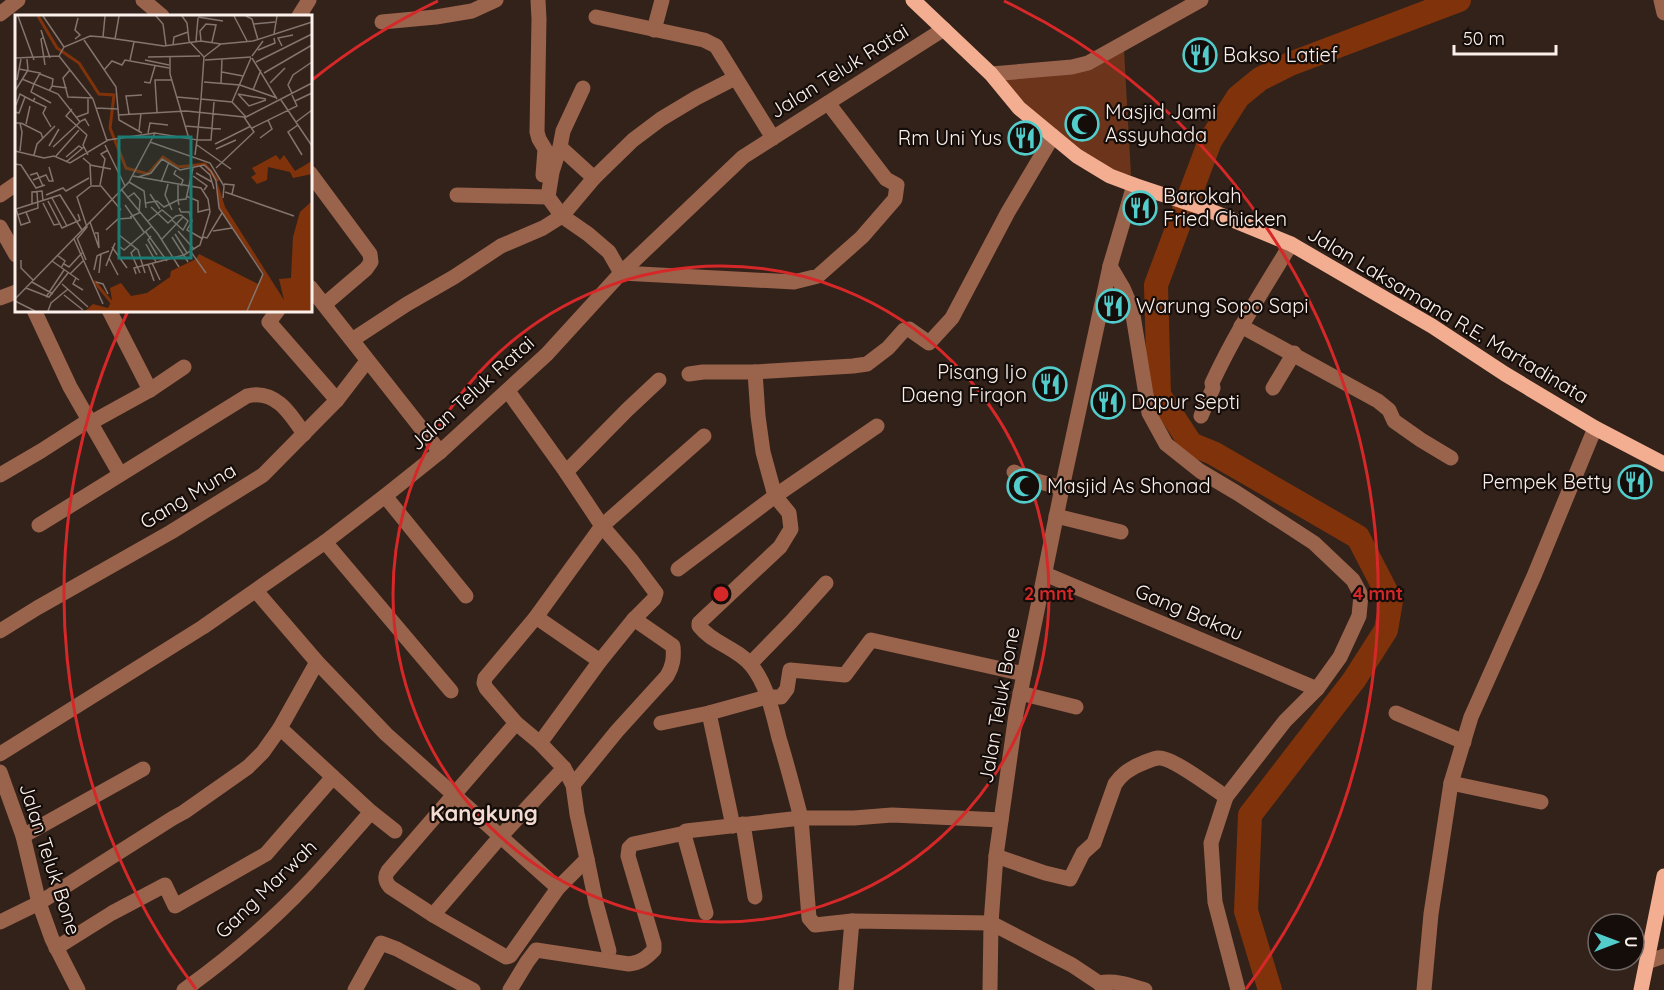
<svg xmlns="http://www.w3.org/2000/svg" width="1664" height="990" viewBox="0 0 1664 990" font-family="Quicksand,sans-serif">
	<style>
		.green { fill: #6b341b }
		.lines { fill: none; stroke-linecap: round; stroke-linejoin: round }
		.river { stroke: #80330a; stroke-width: 24 }
		.minor { stroke: #9a634c; stroke-width: 15 }
		.major { stroke: #f3ae91; stroke-width: 15 }
		.ring { fill: none; stroke: #d62828; stroke-width: 3 }
		.labels { text-anchor: middle; stroke-width: 4.5; stroke-linejoin: round; paint-order: stroke }
		.poi-label { font-size: 20px; fill: #fcf0eb; stroke: #150d0a; text-anchor: start }
		.street-label { font-size: 20px; fill: #fcf0eb; stroke: #150d0a }
		.quarter-label { font-size: 22px; font-weight: bold; fill: #f4dcd2; stroke: #150d0a }
		.inset-river { fill: none; stroke: #80330a; stroke-width: 3 }
		.inset-road { fill: none; stroke: #83746e; stroke-width: 1.5 }
		.view { fill: #1b7c74; fill-opacity: 0.15; stroke: #1b7c74; stroke-width: 3 }
		.inset-edge { fill: none; stroke: #fcf0eb; stroke-width: 3 }
		.centre { fill: #d62828; stroke: #150d0a; stroke-width: 3 }
		.ring-label { font-size: 18px; text-anchor: middle; font-weight: bold; fill: #d62828; stroke: #150d0a; stroke-width: 4.5; stroke-linejoin: round; paint-order: stroke }
	</style>
	<rect width="100%" height="100%" fill="#33221a"/>
	<path class="green" d="M1124,50L1131,175L1113,172L1081,154L1023,106L995,75Z"/>
	<g class="lines">
		<path class="river" d="M1270,990L1246,911L1250,815L1354,680L1386,630L1391,601L1358,537L1213,453L1191,444L1159,395L1156,285L1210,141L1238,97L1260,79L1290,64L1459,0"/>
		<g class="minor">
			<path d="M143,0L162,16"/>
			<path d="M538,0L539,19L537,132L539,139L545,149L543,175"/>
			<path d="M1661,0L1664,13"/>
			<path d="M0,14L18,0"/>
			<path d="M299,16L309,0"/>
			<path d="M596,17L704,40L716,46L773,138"/>
			<path d="M382,22L436,17L472,11L496,0"/>
			<path d="M654,30L662,0"/>
			<path d="M991,74L1072,67L1088,63L1201,0"/>
			<path d="M583,88L563,131L560,147L594,178"/>
			<path d="M560,147L552,172L548,197L562,216L588,234L609,252L621,273L794,282L818,276L862,237L895,199L897,185L886,179L828,103"/>
			<path d="M310,173L370,254L371,262L366,269L325,304"/>
			<path d="M0,195L16,184"/>
			<path d="M457,195L548,197"/>
			<path d="M0,227L16,255"/>
			<path d="M1110,266L1123,288L1132,309L1149,413L1166,444L1200,471L1237,493L1314,543L1353,580L1361,595L1359,616L1340,657L1317,689L1285,721L1226,797L1211,843L1215,902L1238,990"/>
			<path d="M310,287L440,452"/>
			<path d="M0,298L16,292"/>
			<path d="M34,310L70,387L120,474"/>
			<path d="M109,310L150,390"/>
			<path d="M278,310L269,322L337,400"/>
			<path d="M1241,326L1378,401L1389,410L1394,421L1421,440L1451,458"/>
			<path d="M352,340L407,304L454,277L501,246L543,228L562,216L594,178L633,140L661,119L696,98L735,78"/>
			<path d="M755,372L758,416L763,452L775,496L789,513L791,529L780,547L699,623V626C712,643 737,648 751,665C767,684 773,714 779,738C787,764 794,791 801,818H854L892,815L1001,820"/>
			<path d="M689,374L703,372H755L853,366L867,364L888,348L904,330L909,329L929,343L952,318L1008,212L1053,136"/>
			<path d="M1273,388L1294,353"/>
			<path d="M508,391L566,472L602,526L632,561L656,593L654,599L634,619L600,661L540,743"/>
			<path d="M1201,416L1213,388L1212,383C1234,335 1263,290 1291,244"/>
			<path d="M566,472L627,410L659,380"/>
			<path d="M1014,472L1026,478L1062,488"/>
			<path d="M0,475L41,451L83,424L92,422L150,390L184,367"/>
			<path d="M385,496L466,596"/>
			<path d="M1056,516L1121,532"/>
			<path d="M39,525L247,396C275,389 290,413 304,434"/>
			<path d="M325,542L451,691"/>
			<path d="M678,569L775,496L877,426"/>
			<path d="M1045,574L1317,689"/>
			<path d="M256,591L317,662L386,734L558,888"/>
			<path d="M536,617L600,661"/>
			<path d="M0,631L37,608L171,532L263,475L337,400L367,361"/>
			<path d="M317,662L280,728L371,812L395,831"/>
			<path d="M750,664L791,622L826,583"/>
			<path d="M1020,693L1076,707"/>
			<path d="M709,713L733,826"/>
			<path d="M1396,713L1464,742"/>
			<path d="M516,723L388,871C384,877 385,881 390,887L433,915L506,957L510,956L558,888L587,859L577,814L573,785L564,768L540,743L516,723L486,688L484,683L485,678L536,617L602,526L704,436"/>
			<path d="M661,723L709,713L767,697H781L787,689L790,670L845,675L871,640L1024,674"/>
			<path d="M0,754L203,627L325,542L385,496L440,452L547,354L621,273L743,157L944,29"/>
			<path d="M0,772L23,836L39,903L52,939L78,990"/>
			<path d="M1451,783L1541,802"/>
			<path d="M573,785L617,731L667,676C673,666 674,658 673,646L634,619"/>
			<path d="M743,824L755,897"/>
			<path d="M23,836L143,769"/>
			<path d="M996,856L1045,873L1070,879L1083,853L1094,843L1115,784C1121,775 1127,771 1136,766C1143,763 1151,759 1158,758C1171,756 1214,789 1226,797"/>
			<path d="M587,859L596,903L609,951"/>
			<path d="M706,913L685,838L686,831L801,818L809,918L815,925L852,921L991,923L1072,965L1099,983L1105,990"/>
			<path d="M433,915L500,837L564,768"/>
			<path d="M0,922L39,903L173,818L184,812L248,767L263,752L280,728"/>
			<path d="M56,948L112,913L165,885L175,906L266,854L333,777"/>
			<path d="M1647,962L1664,956"/>
			<path d="M1099,983C1116,980 1129,985 1145,990"/>
			<path d="M184,990C227,959 270,923 307,884C329,861 350,836 371,812"/>
			<path d="M355,990L381,943L397,949L473,990"/>
			<path d="M510,990L527,962L536,950L629,964C640,963 646,958 654,950V944L628,856L629,848L633,844L685,833"/>
			<path d="M846,990L852,921"/>
			<path d="M990,990L991,923L996,856L1016,714L1062,488L1110,266L1134,185"/>
			<path d="M1424,990L1431,914L1451,783L1471,717L1534,576L1595,428"/>
		</g>
		<g class="major">
			<path d="M913,0L991,74L1019,108L1077,156L1110,176L1134,185L1206,209L1291,244L1432,326L1505,374L1595,428L1664,464"/>
			<path d="M1641,990L1664,876"/>
		</g>
	</g>
	<g class="ring">
		<circle cx="721" cy="594" r="328"/>
		<path d="M196 989A657 657 0 0 1 128 311M312 80A657 657 0 0 1 438 1M1004 1A657 657 0 0 1 1246 989"/>
	</g>
	<defs>
		<g id="restaurant-ring" transform="scale(1.725)"><circle r="9.5" fill="#150d0a" stroke="#53cdcb" stroke-width="1.5"/><path d="M-5-6h1v4h1v-4h1v4h1v-4h1v5L-1.5 .5V6h-2V.5L-5-1ZM5-6V6H3V1.5H1.5Q1.5-4 5-6Z" fill="#53cdcb"/></g>
		<g id="mosque-ring" transform="scale(1.725)"><circle r="9.5" fill="#150d0a" stroke="#53cdcb" stroke-width="1.5"/><path d="M3.5-4.9A6 6 0 1 0 3.5 4.9A5 5 0 1 1 3.5-4.9Z" fill="#53cdcb"/></g>
	</defs>
	<g fill-rule="evenodd">
		<use href="#restaurant-ring" x="1200" y="55"/>
		<use href="#mosque-ring" x="1082" y="124"/>
		<use href="#restaurant-ring" x="1025" y="138"/>
		<use href="#restaurant-ring" x="1140" y="208"/>
		<use href="#restaurant-ring" x="1113" y="306"/>
		<use href="#restaurant-ring" x="1050" y="384"/>
		<use href="#restaurant-ring" x="1108" y="402"/>
		<use href="#restaurant-ring" x="1635" y="482"/>
		<use href="#mosque-ring" x="1024" y="486"/>
	</g>
	<g class="labels">
		<g class="poi-label">
			<text x="1223" y="62">Bakso Latief</text>
			<text x="1105" y="119">Masjid Jami<tspan x="1105" dy="23">Assyuhada</tspan></text>
			<text x="1002" y="145" text-anchor="end">Rm Uni Yus</text>
			<text x="1163" y="203">Barokah<tspan x="1163" dy="23">Fried Chicken</tspan></text>
			<text x="1136" y="313">Warung Sopo Sapi</text>
			<text x="1027" y="379" text-anchor="end">Pisang Ijo<tspan x="1027" dy="23">Daeng Firqon</tspan></text>
			<text x="1131" y="409">Dapur Septi</text>
			<text x="1612" y="489" text-anchor="end">Pempek Betty</text>
			<text x="1047" y="493">Masjid As Shonad</text>
		</g>
		<g class="street-label">
			<text transform="translate(839 71) rotate(-32)" y="7">Jalan Teluk Ratai</text>
			<text transform="translate(1448 315) rotate(31)" y="7">Jalan Laksamana R.E. Martadinata</text>
			<text transform="translate(472 393) rotate(-42)" y="7">Jalan Teluk Ratai</text>
			<text transform="translate(188 496) rotate(-31)" y="7">Gang Muna</text>
			<text transform="translate(1189 612) rotate(23)" y="7">Gang Bakau</text>
			<text transform="translate(999 705) rotate(-80)" y="7">Jalan Teluk Bone</text>
			<text transform="translate(50 859) rotate(72)" y="7">Jalan Teluk Bone</text>
			<text transform="translate(266 889) rotate(-44)" y="7">Gang Marwah</text>
		</g>
		<g class="quarter-label">
			<text x="484" y="821">Kangkung</text>
		</g>
	</g>
	<g transform="translate(15 15)">
		<rect width="297" height="297" fill="#33221a"/>
		<path d="M261,140L265,145L269,140L280,156L297,146V159L278,163L275,157L253,152L252,165L242,169L236,162L241,159L237,153ZM202,166L210,192L269,285L264,264L276,263L278,222L285,197L297,186V296H70L78,289L93,293L97,285L95,273L106,268L116,281L132,278L155,262L156,256L181,244L184,239L243,269L249,259L204,193Z" fill="#80330a"/>
		<path class="inset-river" d="M23,1L42,33L64,48L84,79L99,80L95,113L111,153L133,159L148,142L163,152L190,149L203,166M79,266L97,288"/>
		<path class="inset-road" d="M3,1L19,45M28,1L49,32M90,1L88,22L149,31L186,26L206,29M141,1L148,9L151,31M167,1L172,8L174,26L189,42L186,84L217,87L231,102L297,68M219,1L232,26M231,1L237,4L243,25M183,2L208,6M239,9L260,7M26,15L35,43M259,19L262,1M29,22L26,24L30,50M60,24L65,20L60,15L63,3M100,24L104,1M69,25L101,72L104,105L127,118M181,26L183,3M186,26L185,16L191,9L201,10L197,27M158,30L159,22L173,17M267,31L263,23L278,20M243,35L260,28L259,23M44,41L78,84L92,126M44,41L49,32L75,21L88,22M155,41V59L174,124M237,41L248,26M133,42L185,41M189,42L206,29L238,26L297,7M0,43L44,41M237,43L262,84M115,45L119,27M130,45L154,50M190,45L236,42M241,47L297,19M4,54L25,58L19,69L43,79L65,107M55,55L48,63L53,82L78,83M89,55L97,46L107,50L110,45L154,53M207,57L228,61M249,58L297,30M25,59L38,64L37,71M7,64L19,69L16,77L36,88M2,65L6,44M129,67L135,68L140,51M189,67L225,70L262,83M206,68L207,44M255,68L270,53M238,75L246,55M0,76L13,55L12,44M34,76L37,71L52,73M277,78L273,70L278,60L297,47M223,79L234,91L251,85M223,79L251,84M162,82L184,84M20,83L18,86L31,92L28,98L36,112M266,85L297,131M280,86L297,78M217,87L236,43M1,90L5,79L18,86M81,93L103,94M57,94L51,101L72,120M0,97L4,98L10,82M142,97L140,65H157M114,99L111,81L127,80M103,100L171,96L229,102L239,117L201,153M62,102L73,98V84M281,107L297,95M0,108H5L7,117L5,136M6,108L26,118L28,124M11,109L15,91M283,110L273,117L287,140M170,111L206,114M237,113L282,91L277,80M124,116L126,98M133,118L135,108L153,110M72,120L68,130L73,140M245,123L257,114L253,105M135,127L195,148L209,171L208,183M200,129L236,111M90,130L110,171M182,130L216,154M34,131L44,114M38,132L66,106L70,104L74,111M201,134L221,125M0,136L29,143L39,141L55,148L93,125L140,118M19,140L22,129L40,111M180,140L182,125H196L199,87M41,141L64,115M51,142L64,131L67,133M68,143L75,149L76,170M51,147L69,132M0,149L6,150L21,173L30,170M75,150L96,154M185,151L195,160L199,174M161,155L159,159L168,165L166,171M181,158L197,167M15,160L22,158L28,171M118,161L186,173L193,184L195,197L185,230L169,240L119,253L121,259M178,161L192,171L189,175M123,162L136,158L147,144L165,155L189,150L196,156L201,166L204,193L248,259L232,296M18,165L31,160L34,166H38L34,152M114,167L129,176L131,193M146,167L154,147M153,169L150,180L157,195M209,169L219,170L217,179M85,170L90,144L86,139L93,135M106,174L143,219L164,252M210,177L279,201M135,179L145,194M31,180L48,173L51,176L74,163M171,181L183,186V197L195,194M37,183L52,211M112,183L119,178L125,185L124,198L115,202M33,186L47,213L65,205L63,199M28,188L39,210L44,209M131,188L142,186L149,192L163,185V170M17,189V177L27,176L28,186M110,190L129,217M164,190L163,185L171,184L178,153M136,192L153,208L161,201L166,200L173,206L168,215L157,205M164,193L166,197H174L177,206L172,215L188,224M11,197L15,207L6,210L1,194L45,180L67,215M2,200L23,193L22,177M133,206L147,195L158,204M75,207L84,233L83,218H80M91,215L103,204L117,203M130,216L152,246M163,216L179,234M198,216L217,213M160,219L172,238M104,220L123,235L130,258M136,221L133,225L142,240M157,222L173,247M188,222L192,223L207,198M62,223L71,245M59,224L88,289M62,224L72,212L62,182L76,171H86L106,195M147,224L168,202M131,229L141,247M97,232L112,253M105,232L109,235L137,211M121,233L116,238L125,258M176,237L191,258M42,240L50,246L46,253M94,243L103,260M6,245V253L18,265M37,246L64,265M137,248L145,265M49,249L54,252L67,238M133,249L139,266M91,251L100,228M79,255L82,241L86,239M84,258L86,239L94,236M55,259L68,246M61,263L58,269L68,275M17,267L38,279M81,267L88,269L93,279M47,269L73,292M11,273L34,282L53,258M49,280L68,295M31,282L49,255M0,284L114,167L140,118L182,125L186,84M0,286L20,296M33,296L36,288L53,274"/>
		<path class="view" d="M104,122H176V243H104Z"/>
		<rect width="297" height="297" class="inset-edge"/>
	</g>
	<circle cx="721" cy="594" r="9" class="centre"/>
	<g class="ring-label">
		<text x="1049" y="600">2 mnt</text>
		<text x="1378" y="600">4 mnt</text>
	</g>
	<g transform="translate(1616 942) rotate(90)"><circle r="28" fill="#150d0a" stroke="#716864" stroke-width="1.5"/>
	<path d="M0-4.5L10 22L0 15L-10 22Z" fill="#53cdcb"/>
	<text y="-9" font-size="16" font-weight="bold" text-anchor="middle" fill="#fcf0eb">U</text>
	</g>
	<path d="M1454 45v9h102v-9" fill="none" stroke="#fcf0eb" stroke-width="3"/>
	<text x="1463" y="45" font-size="18" fill="#fcf0eb" stroke="#150d0a" stroke-width="4.5" paint-order="stroke">50 m</text>
</svg>
